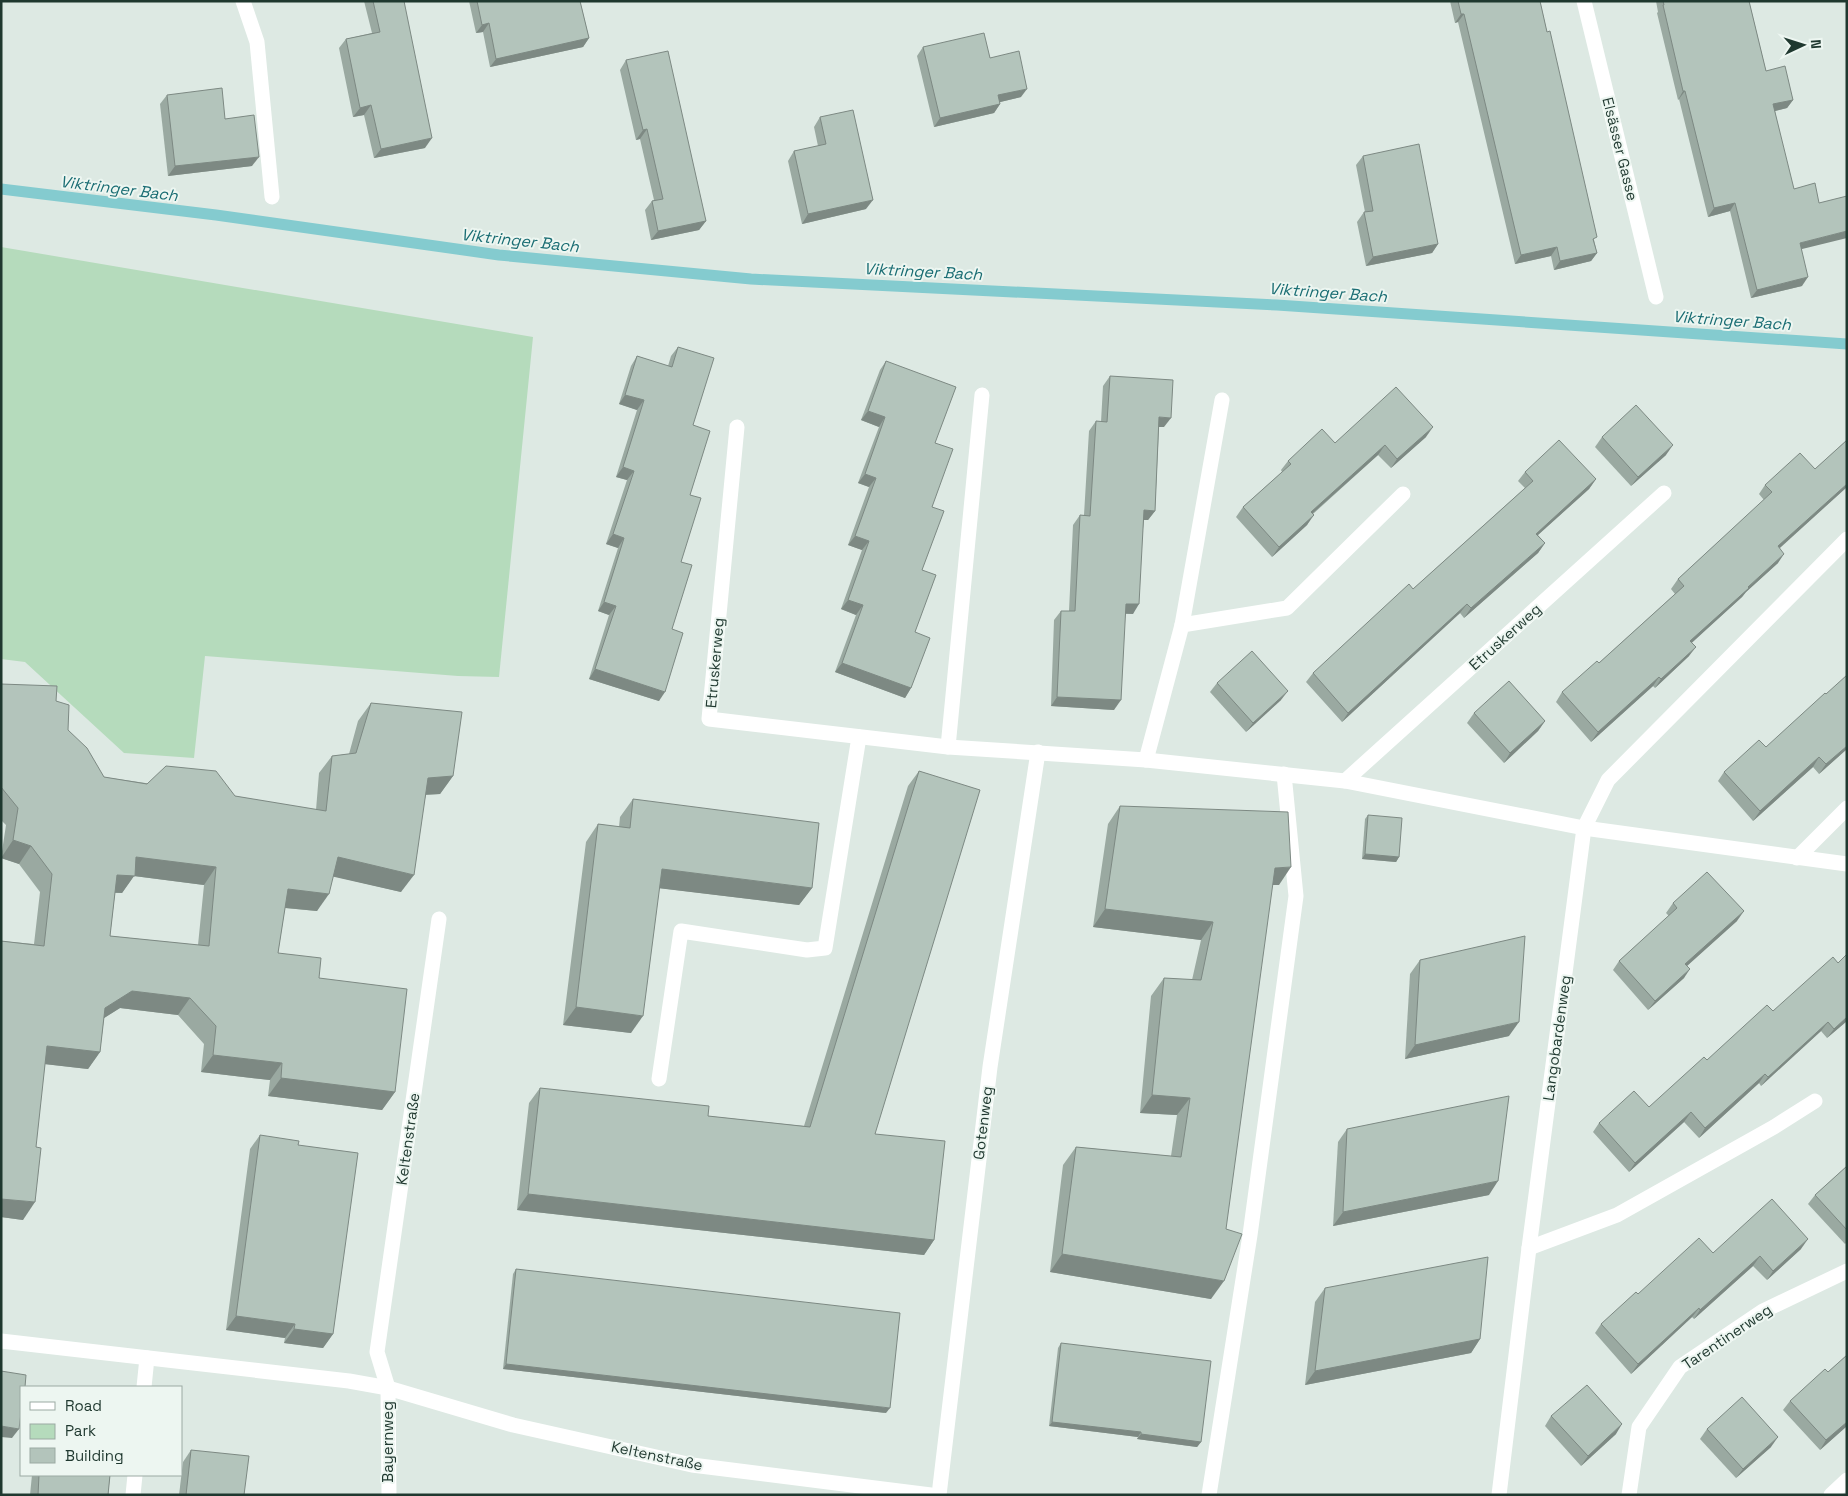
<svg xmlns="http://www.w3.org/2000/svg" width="1848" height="1496" viewBox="0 0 1848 1496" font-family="'Space Grotesk',sans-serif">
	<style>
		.green { fill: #b5dbbc }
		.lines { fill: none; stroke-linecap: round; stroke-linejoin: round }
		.stream { stroke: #84cbcf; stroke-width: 11 }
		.service { stroke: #fff; stroke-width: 15 }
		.minor { stroke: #fff; stroke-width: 15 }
		.wall { fill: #9aa9a1; fill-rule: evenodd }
		.shaded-wall { fill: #7d8983 }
		.building { fill: #b3c4bb; stroke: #7d8983; fill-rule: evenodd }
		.labels { text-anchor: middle; stroke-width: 4; stroke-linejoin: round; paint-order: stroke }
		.street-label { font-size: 15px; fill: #1f382f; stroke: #edf6f1 }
		.water-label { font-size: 16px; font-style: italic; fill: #1a6d73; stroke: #edf6f1 }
	</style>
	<rect width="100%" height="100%" fill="#dde9e3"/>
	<path class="green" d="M1,247L533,337L499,677L458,676L205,656L194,758L124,753L25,662L1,659Z"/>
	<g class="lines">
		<path class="stream" d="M1,189L216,215L499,255L751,279L1277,305L1847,344"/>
		<g class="service">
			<path d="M243,1L257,42L272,197"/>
			<path d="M659,1079L681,931L807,950L825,948L859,737"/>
			<path d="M144,1387L147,1358"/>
			<path d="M388,1388L377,1352L439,919"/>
			<path d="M133,1495L135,1475"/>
			<path d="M1209,1495L1250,1235L1296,896L1284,774"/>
		</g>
		<g class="minor">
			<path d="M1584,1L1656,297"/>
			<path d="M737,427L709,719L948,747L1146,760L1345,781L1584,828L1847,864"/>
			<path d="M1182,625L1287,608L1403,494"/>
			<path d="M948,747L982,395"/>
			<path d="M1146,760L1182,625L1222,400"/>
			<path d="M1345,781L1664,493"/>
			<path d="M1797,858L1847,808"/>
			<path d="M1529,1248L1617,1215L1774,1127L1815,1101"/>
			<path d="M1,1341L349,1381L388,1388L513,1425L692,1465L931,1495"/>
			<path d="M388,1388L389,1495"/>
			<path d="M939,1495L990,1067L1038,752"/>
			<path d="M1499,1495L1529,1248L1584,828L1608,780L1847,539"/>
			<path d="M1629,1495L1639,1427L1680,1367L1763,1311L1847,1271"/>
			<path d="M1831,1495L1847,1480"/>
		</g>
	</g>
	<g class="wall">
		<path d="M364,1H404L425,148L374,158L364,115L353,117L339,48L346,39L372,33Z"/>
		<path d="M469,1H580L589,38L583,47L490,67L483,32L476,33Z"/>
		<path d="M1450,1H1540L1597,253L1591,261L1554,270L1551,256L1515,264L1458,22L1455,23Z"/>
		<path d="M1656,1H1749L1766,71L1793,100L1787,108L1775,111L1802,249V286L1751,298L1730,211L1708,217L1679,99L1678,100L1657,13L1658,12Z"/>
		<path d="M923,47L990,58L1021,97L1000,102V104L994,113L934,127L917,56Z"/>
		<path d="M626,60L706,221L699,230L651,240L645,210L652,201L654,200L640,139L636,140L620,70Z"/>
		<path d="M167,95L225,119L252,166L168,176L160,104Z"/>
		<path d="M820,117L866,209L802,224L788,161L794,151L818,146L814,127Z"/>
		<path d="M1363,156L1438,244L1432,253L1366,266L1357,222L1364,212H1365L1356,165Z"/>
		<path d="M678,347L693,425L690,495L672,629L659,701L589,679L609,615L598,611L618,548L606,544L627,480L616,477L637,410L619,404L631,366L637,356L668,366L671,356Z"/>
		<path d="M886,361L935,443L932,507L922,570L915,632L911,688L905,698L835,672L856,615L841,609L862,550L848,545L869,487L858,483L879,427L861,420L880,370Z"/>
		<path d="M1110,376L1164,427H1159L1155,511L1148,520H1144L1133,614H1125L1114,710L1051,706L1054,620L1061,611H1069L1073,525L1080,515H1084L1089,431L1096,421L1101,422L1103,386Z"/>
		<path d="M1426,437L1391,468L1378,455L1313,514L1307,525L1272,557L1236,517L1243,507L1282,472L1281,470L1288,461L1335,443Z"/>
		<path d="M1602,437L1666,455L1631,486L1595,447Z"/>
		<path d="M1847,440V487L1779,548L1778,563L1746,592L1742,597L1692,642L1689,656L1655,688L1653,686L1591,742L1556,702L1562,692L1599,663L1675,594L1671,589L1678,579L1764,500L1759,494L1765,485L1815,469Z"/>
		<path d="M1525,472L1596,479L1589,489L1538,535L1545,543L1538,553L1464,618L1460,613L1342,722L1306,682L1313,673L1413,589L1525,488L1518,481Z"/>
		<path d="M1217,683L1281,700L1246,732L1210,692Z"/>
		<path d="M1,684L56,701L68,730L104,777L235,796L316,810L319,773L332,756L349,754L358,721L371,703L453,776L440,794L426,795L401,892L333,876L317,911L285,908L278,953L319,978L395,1092L382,1110L268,1096L270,1080L201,1072L204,1044L178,1015L120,1008L104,1018L100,1052L88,1069L45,1064L23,1220L1,1217V941L34,944L40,892L19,864L1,858L6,825L1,820ZM134,876L204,885L198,945L110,936L115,893H122Z"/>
		<path d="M1474,713L1545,721L1538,731L1504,763L1467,723Z"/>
		<path d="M1766,747L1847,749L1819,774L1813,767L1753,821L1718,781L1724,772Z"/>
		<path d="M919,771L875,1134L934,1240L924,1255L517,1210L529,1103L540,1088L708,1116L804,1126L908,786Z"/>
		<path d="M633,799L812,888L799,905L659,888L631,1033L563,1025L586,842L598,824L619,827L620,817Z"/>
		<path d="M1120,806L1279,885H1272L1211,1299L1050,1272L1063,1165L1076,1147L1171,1156L1177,1115L1140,1113L1151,996L1164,978L1192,980L1201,940L1093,927L1108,824Z"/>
		<path d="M1368,815L1399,857L1396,862L1362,859L1365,819Z"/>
		<path d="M1673,903L1737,921L1687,966L1684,978L1648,1010L1613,970L1619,961L1669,916L1666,913Z"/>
		<path d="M1420,960L1509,1036L1405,1059L1410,974Z"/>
		<path d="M1773,1011L1847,1021L1827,1038L1821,1031L1761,1086L1759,1083L1699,1138L1684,1122L1629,1172L1593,1132L1599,1123L1649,1107L1707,1060Z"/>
		<path d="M1347,1129L1489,1195L1333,1226L1338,1142Z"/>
		<path d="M260,1135L298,1145L333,1334L323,1348L284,1343L285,1338L226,1330L250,1149Z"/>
		<path d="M1847,1166V1242L1845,1244L1808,1204L1815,1195Z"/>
		<path d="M1801,1249L1767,1280L1753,1266L1694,1319L1692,1317L1631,1374L1595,1333L1601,1324L1638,1294L1713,1253Z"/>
		<path d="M516,1269L886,1413L503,1369L513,1274Z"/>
		<path d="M1325,1288L1480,1339L1471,1353L1305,1385L1315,1302Z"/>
		<path d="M1061,1343L1201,1442L1197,1447L1137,1439L1138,1437L1049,1426L1058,1348Z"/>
		<path d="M1847,1355V1426L1820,1450L1783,1410L1790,1401L1828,1372Z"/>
		<path d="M1551,1416L1616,1434L1581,1466L1545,1426Z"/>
		<path d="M1707,1429L1771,1447L1736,1478L1700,1439Z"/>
		<path d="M191,1450L244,1495H179L183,1462Z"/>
		<path d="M32,1475H110L108,1495H30Z"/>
	</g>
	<g class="shaded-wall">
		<path d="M1461,14H1464L1458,22L1455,23Z"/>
		<path d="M489,23L483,32L476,33L482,25Z"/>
		<path d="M589,38L583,47L490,67L496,59Z"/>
		<path d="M1027,89L1021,97L992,104L998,95Z"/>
		<path d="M1683,91H1685L1679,99L1678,100Z"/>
		<path d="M1793,100L1787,108L1767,113L1773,104Z"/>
		<path d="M1000,104L994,113L934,127L940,118Z"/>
		<path d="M371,105L364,115L353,117L360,108Z"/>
		<path d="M647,129L640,139L636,140L643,130Z"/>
		<path d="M432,138L425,148L374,158L381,149Z"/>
		<path d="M259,157L252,166L168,176L175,166Z"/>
		<path d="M873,200L866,209L802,224L808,214Z"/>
		<path d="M1735,203L1730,211L1708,217L1714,208Z"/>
		<path d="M706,221L699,230L651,240L658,231Z"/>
		<path d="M1847,231V238L1794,251L1800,243Z"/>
		<path d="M1438,244L1432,253L1366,266L1373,257Z"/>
		<path d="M1557,247L1551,256L1515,264L1521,255Z"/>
		<path d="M1597,253L1591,261L1554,270L1560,261Z"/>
		<path d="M1808,277L1802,286L1751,298L1757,290Z"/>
		<path d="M625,395L644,400L637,410L619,404Z"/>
		<path d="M868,411L885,417L879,427L861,420Z"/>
		<path d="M1159,417L1171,418L1164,427H1153Z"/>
		<path d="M1433,427L1426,437L1391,468L1397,459Z"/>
		<path d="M1385,445L1378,455L1304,521L1311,512Z"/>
		<path d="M1673,445L1666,455L1631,486L1638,477Z"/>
		<path d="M623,467L634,471L627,480L616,477Z"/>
		<path d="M865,474L876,478L869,487L858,483Z"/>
		<path d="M1596,479L1589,489L1529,543L1536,534Z"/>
		<path d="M1847,484V487L1771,556L1778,546Z"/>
		<path d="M1144,510L1155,511L1148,520H1138Z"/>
		<path d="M1314,515L1307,525L1272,557L1279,547Z"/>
		<path d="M613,534L624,538L618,548L606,544Z"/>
		<path d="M855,536L869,541L862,550L848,545Z"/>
		<path d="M1545,543L1538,553L1464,618L1471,608Z"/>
		<path d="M1784,554L1778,563L1746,592L1742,597L1684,650L1690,641Z"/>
		<path d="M848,600L863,605L856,615L841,609Z"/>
		<path d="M604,602L616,606L609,615L598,611Z"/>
		<path d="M1126,604H1139L1133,614L1119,613Z"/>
		<path d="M1467,604L1460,613L1342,722L1348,713Z"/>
		<path d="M1696,647L1689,656L1655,688L1661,679Z"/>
		<path d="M842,663L911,688L905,698L835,672Z"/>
		<path d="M595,669L665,692L659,701L589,679Z"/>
		<path d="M1659,677L1653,686L1591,742L1598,732Z"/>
		<path d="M1288,691L1281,700L1246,732L1253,723Z"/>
		<path d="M1057,697L1121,700L1114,710L1051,706Z"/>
		<path d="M1545,721L1538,731L1504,763L1510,753Z"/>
		<path d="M1847,746V749L1819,774L1826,764Z"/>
		<path d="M1819,757L1813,767L1753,821L1760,811Z"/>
		<path d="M453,776L440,794L416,795L428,778Z"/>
		<path d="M13,840L31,846L19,864L1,858Z"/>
		<path d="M1365,854L1399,857L1396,862L1362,859Z"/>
		<path d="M136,857L216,867L204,885L134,876L122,893L105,892L117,875Z"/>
		<path d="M338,857L414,875L401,892L326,875Z"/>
		<path d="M1291,867L1279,885H1262L1275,868Z"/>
		<path d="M662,869L812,888L799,905L649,887Z"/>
		<path d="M288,889L329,894L317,911L276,907Z"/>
		<path d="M1105,909L1213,922L1201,940L1093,927Z"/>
		<path d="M1744,911L1737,921L1679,973L1685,964Z"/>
		<path d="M1690,969L1684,978L1648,1010L1655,1001Z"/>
		<path d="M132,991L190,998L178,1015L120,1008L93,1025L105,1008Z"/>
		<path d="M576,1007L643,1016L631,1033L563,1025Z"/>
		<path d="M1847,1017V1021L1827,1038L1834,1029Z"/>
		<path d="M1519,1022L1509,1036L1405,1059L1415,1045Z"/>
		<path d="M1828,1022L1821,1031L1761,1086L1768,1077Z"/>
		<path d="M47,1046L100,1052L88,1069L35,1063Z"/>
		<path d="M213,1055L282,1063L270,1080L201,1072Z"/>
		<path d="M1765,1074L1759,1083L1699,1138L1705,1128Z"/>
		<path d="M281,1078L395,1092L382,1110L268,1096Z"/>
		<path d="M1152,1095L1190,1098L1177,1115L1140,1113Z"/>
		<path d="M1691,1112L1684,1122L1629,1172L1635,1163Z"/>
		<path d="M1498,1181L1489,1195L1333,1226L1343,1212Z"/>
		<path d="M528,1194L934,1240L924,1255L517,1210Z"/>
		<path d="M1,1199L35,1202L23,1220L1,1217Z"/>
		<path d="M1808,1239L1801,1249L1767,1280L1773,1271Z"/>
		<path d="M1062,1254L1224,1281L1211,1299L1050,1272Z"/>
		<path d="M1760,1256L1753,1266L1694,1319L1700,1310Z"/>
		<path d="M1699,1308L1692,1317L1631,1374L1638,1364Z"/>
		<path d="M236,1316L295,1324L285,1338L226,1330Z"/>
		<path d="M294,1329L333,1334L323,1348L284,1343Z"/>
		<path d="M1480,1339L1471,1353L1305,1385L1315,1371Z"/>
		<path d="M506,1364L890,1408L886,1413L503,1369Z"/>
		<path d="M1052,1422L1141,1432L1138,1437L1049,1426Z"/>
		<path d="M1847,1422V1426L1820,1450L1826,1440Z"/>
		<path d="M1622,1424L1616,1434L1581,1466L1588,1456Z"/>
		<path d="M1,1426L19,1429L12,1438L1,1437Z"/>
		<path d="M1141,1434L1201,1442L1197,1447L1137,1439Z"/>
		<path d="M1778,1437L1771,1447L1736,1478L1743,1469Z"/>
	</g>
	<g class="building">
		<path d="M373,1H404L432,138L381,149L371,105L360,108L346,39L380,32Z"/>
		<path d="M477,1H580L589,38L496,59L489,23L482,25Z"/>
		<path d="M1458,1H1540L1547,32L1550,31L1597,237L1593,239L1597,253L1560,261L1557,247L1521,255L1464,14H1461Z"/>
		<path d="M1663,1H1749L1766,71L1785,66L1793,100L1773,104L1794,189L1815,183L1819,203L1847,196V231L1800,243L1808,277L1757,290L1735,203L1714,208L1685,91H1683L1663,5H1664Z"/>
		<path d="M984,33L990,58L1019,51L1027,89L998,95L1000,104L940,118L923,47Z"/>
		<path d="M668,51L706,221L658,231L652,201L663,199L647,129L643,130L626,60Z"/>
		<path d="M222,88L225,119L254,115L259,157L175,166L167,95Z"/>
		<path d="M853,110L873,200L808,214L794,151L826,144L820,117Z"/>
		<path d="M1419,144L1438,244L1373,257L1364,212L1373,211L1363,156Z"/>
		<path d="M678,347L714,358L693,425L710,431L690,495L701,498L681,562L692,565L672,629L683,633L665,692L595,669L616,606L604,602L624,538L613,534L634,471L623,467L644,400L625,395L637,356L672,367Z"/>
		<path d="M886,361L956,387L935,443L953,449L932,507L944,511L922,570L936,575L915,632L930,638L911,688L842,663L863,605L848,600L869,541L855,536L876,478L865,474L885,417L868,411Z"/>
		<path d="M1110,376L1173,380L1171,418L1159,417L1155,511L1144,510L1139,604H1126L1121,700L1057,697L1061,611H1075L1080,515L1090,516L1096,421L1107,422Z"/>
		<path d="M1396,387L1433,427L1397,459L1385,445L1311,512L1314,515L1279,547L1243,507L1291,464L1288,461L1322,429L1335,443Z"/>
		<path d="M1636,405L1673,445L1638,477L1602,437Z"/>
		<path d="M1559,440L1596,479L1536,534L1545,543L1471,608L1467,604L1348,713L1313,673L1409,584L1413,589L1533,481L1525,472Z"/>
		<path d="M1847,440V484L1778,546L1784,554L1748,587L1749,588L1690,641L1696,647L1661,679L1659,677L1598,732L1562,692L1597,661L1599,663L1684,586L1678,579L1772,492L1765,485L1800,453L1815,469Z"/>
		<path d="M1252,651L1288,691L1253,723L1217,683Z"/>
		<path d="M1847,675V746L1826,764L1819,757L1760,811L1724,772L1759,740L1766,747L1825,693L1826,694Z"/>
		<path d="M1509,681L1545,721L1510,753L1474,713Z"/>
		<path d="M1,684L57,686L56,701L69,705L68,730L87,748L104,777L147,784L166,766L216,771L235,796L326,811L332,756L356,753L371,703L462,712L453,776L428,778L414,875L338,857L329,894L288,889L278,953L321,958L319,978L407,989L395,1092L281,1078L282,1063L213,1055L216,1026L190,998L132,991L105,1008L100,1052L47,1046L36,1147L41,1148L35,1202L1,1199V941L44,946L52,874L31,846L13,840L18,808L1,787ZM136,857L216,867L209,946L110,936L117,875L135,876Z"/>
		<path d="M919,771L980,790L875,1134L945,1141L934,1240L528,1194L540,1088L709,1106L708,1116L810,1127Z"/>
		<path d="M633,799L819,823L812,888L662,869L643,1016L576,1007L598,824L630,828Z"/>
		<path d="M1120,806L1288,812L1291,867L1275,868L1226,1229L1242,1234L1224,1281L1062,1254L1076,1147L1181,1157L1190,1098L1152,1095L1164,978L1201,980L1213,922L1105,909Z"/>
		<path d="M1368,815L1402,818L1399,857L1365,854Z"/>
		<path d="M1707,872L1744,911L1685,964L1690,969L1655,1001L1619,961L1677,908L1673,903Z"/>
		<path d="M1525,936L1519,1022L1415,1045L1420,960Z"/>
		<path d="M1847,954V1017L1834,1029L1828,1022L1768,1077L1765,1074L1705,1128L1691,1112L1635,1163L1599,1123L1634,1091L1649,1107L1704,1057L1707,1060L1767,1005L1773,1011L1833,957L1838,963Z"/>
		<path d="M1509,1096L1498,1181L1343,1212L1347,1129Z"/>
		<path d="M260,1135L299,1141L298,1145L358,1153L333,1334L294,1329L295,1324L236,1316Z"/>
		<path d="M1847,1166V1230L1815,1195Z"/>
		<path d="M1772,1199L1808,1239L1773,1271L1760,1256L1700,1310L1699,1308L1638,1364L1601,1324L1636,1292L1638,1294L1699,1238L1713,1253Z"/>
		<path d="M1488,1257L1480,1339L1315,1371L1325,1288Z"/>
		<path d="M516,1269L900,1313L890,1408L506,1364Z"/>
		<path d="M1061,1343L1211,1361L1201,1442L1141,1434V1432L1052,1422Z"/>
		<path d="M1847,1355V1422L1826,1440L1790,1401L1825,1369L1828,1372Z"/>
		<path d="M1,1371L26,1375L25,1387H21V1413L19,1429L1,1426Z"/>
		<path d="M1587,1385L1622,1424L1588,1456L1551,1416Z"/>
		<path d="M1742,1397L1778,1437L1743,1469L1707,1429Z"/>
		<path d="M191,1450L249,1456L244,1495H186Z"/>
		<path d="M39,1475H110L108,1495H38Z"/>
	</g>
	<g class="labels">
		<g class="street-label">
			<text transform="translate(1620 149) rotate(76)" y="5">Elsässer Gasse</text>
			<text transform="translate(1505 637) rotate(-42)" y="5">Etruskerweg</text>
			<text transform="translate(715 663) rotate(-85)" y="5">Etruskerweg</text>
			<text transform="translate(1557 1038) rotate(-82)" y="5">Langobardenweg</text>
			<text transform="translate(983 1123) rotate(-83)" y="5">Gotenweg</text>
			<text transform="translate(408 1139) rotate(-82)" y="5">Keltenstraße</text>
			<text transform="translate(1727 1337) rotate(-34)" y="5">Tarentinerweg</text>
			<text transform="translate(388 1442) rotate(-90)" y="5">Bayernweg</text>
			<text transform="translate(657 1456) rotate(12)" y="5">Keltenstraße</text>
		</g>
		<g class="water-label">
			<text transform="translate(119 188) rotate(7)" y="6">Viktringer Bach</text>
			<text transform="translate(520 240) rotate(6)" y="6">Viktringer Bach</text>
			<text transform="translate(923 271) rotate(3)" y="6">Viktringer Bach</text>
			<text transform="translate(1328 292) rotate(4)" y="6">Viktringer Bach</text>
			<text transform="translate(1732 320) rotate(4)" y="6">Viktringer Bach</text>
		</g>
	</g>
	<rect width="1848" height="1496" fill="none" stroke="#1f382f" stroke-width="5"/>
	<rect x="20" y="1386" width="162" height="90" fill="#edf6f1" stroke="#9baaa3"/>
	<rect x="30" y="1402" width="25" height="8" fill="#ffffff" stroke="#9baaa3"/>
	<text x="65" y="1411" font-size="15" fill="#1f382f">Road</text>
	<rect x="30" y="1424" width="25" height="15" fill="#b5dbbc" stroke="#9baaa3"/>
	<text x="65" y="1436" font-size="15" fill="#1f382f">Park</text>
	<rect x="30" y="1448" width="25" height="15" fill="#b3c4bb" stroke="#9baaa3"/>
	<text x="65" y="1461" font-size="15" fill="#1f382f">Building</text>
	<g transform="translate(1803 45) rotate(86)" stroke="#edf6f1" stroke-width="4" paint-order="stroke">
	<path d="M0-4L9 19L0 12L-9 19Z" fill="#1f382f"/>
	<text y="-8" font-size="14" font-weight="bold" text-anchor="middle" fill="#1f382f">N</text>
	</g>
</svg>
